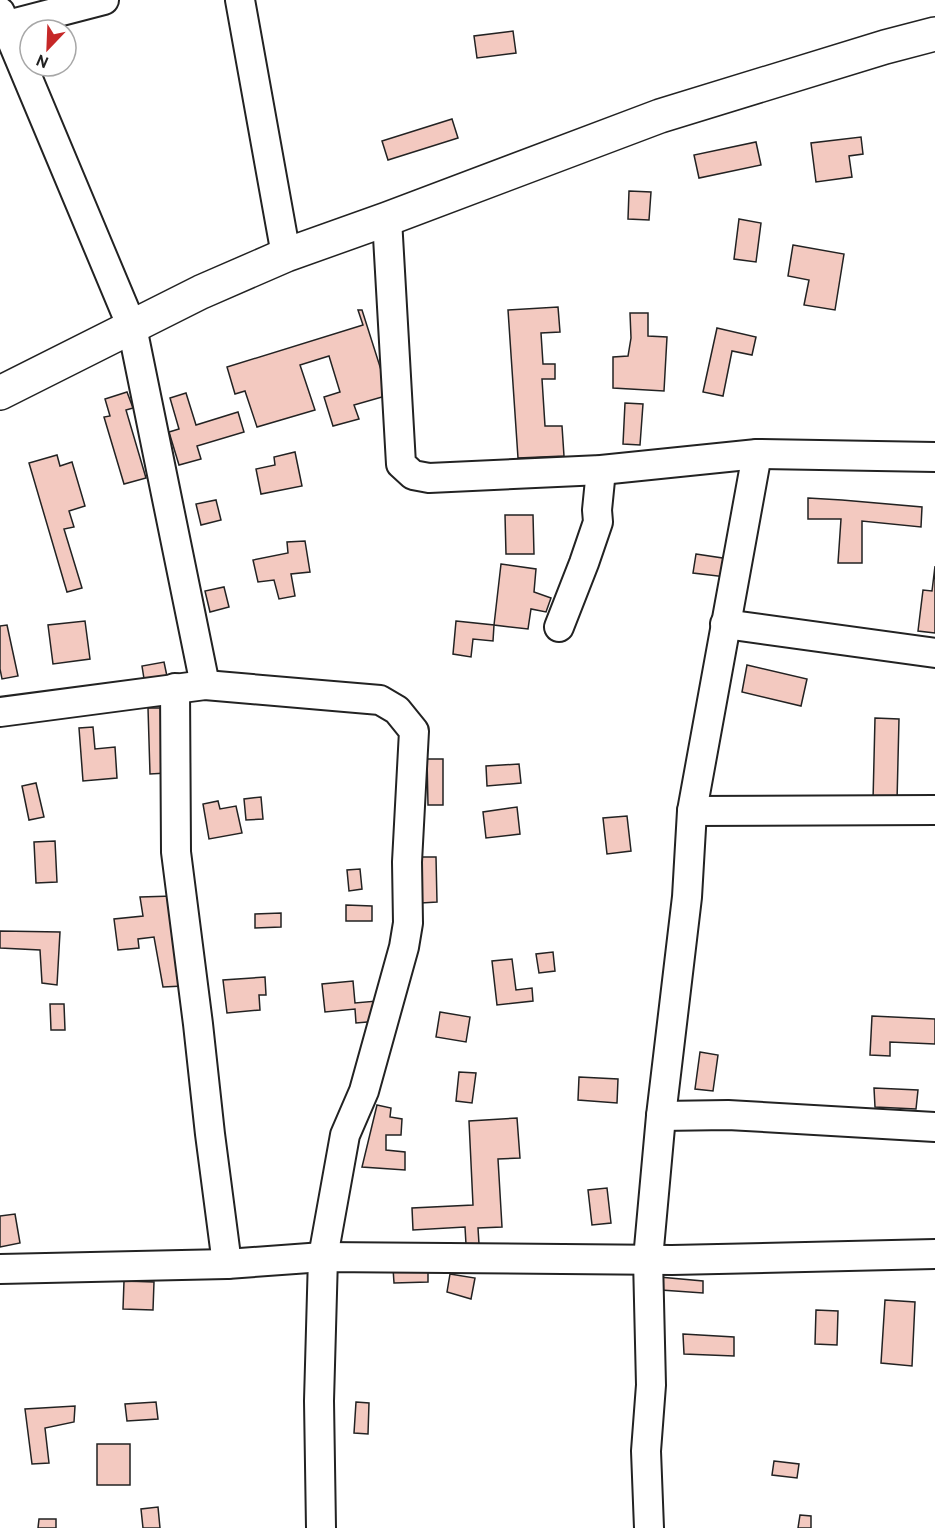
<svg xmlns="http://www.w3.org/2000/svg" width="935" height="1528" viewBox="0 0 935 1528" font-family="Overpass,sans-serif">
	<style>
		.building { fill: #f3c9c0; stroke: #222; stroke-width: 1.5 }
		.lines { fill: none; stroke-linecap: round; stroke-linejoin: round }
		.street-casing { stroke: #222; stroke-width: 32 }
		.highway-casing { stroke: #222; stroke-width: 36 }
		.street { stroke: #fff; stroke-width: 28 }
		.highway { stroke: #fff; stroke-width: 33 }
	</style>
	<rect width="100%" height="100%" fill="#fff"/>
	<g class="building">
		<path d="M513,31L516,53L477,58L474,36Z"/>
		<path d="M452,119L458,138L388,160L382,141Z"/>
		<path d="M861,137L863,154L849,156L852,177L816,182L811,143Z"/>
		<path d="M756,142L761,165L699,178L694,155Z"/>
		<path d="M629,191L651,192L649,220L628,219Z"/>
		<path d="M739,219L761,223L756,262L734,259Z"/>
		<path d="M793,245L844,254L835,310L804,305L809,280L788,276Z"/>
		<path d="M558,307L560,332L541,333L543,364H555V379H542L545,426H562L564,456L518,458L508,310Z"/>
		<path d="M358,310H362L389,395L354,405L359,419L333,426L324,397L340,392L329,356L300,365L315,410L257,427L245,391L235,394L227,367L363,325Z"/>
		<path d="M630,313H648V336L667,337L664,391L613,388V357L628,356L631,338Z"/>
		<path d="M717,328L756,337L752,355L732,351L723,396L703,392Z"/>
		<path d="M127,392L133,408L126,410L146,478L124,484L104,417L110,416L105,399Z"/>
		<path d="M186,393L196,425L238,412L244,432L197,446L201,459L179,465L169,432L179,429L170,398Z"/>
		<path d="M625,403L643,404L640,445L623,444Z"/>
		<path d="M295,452L302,486L261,494L256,469L275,465L274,457Z"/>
		<path d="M57,455L60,466L72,462L85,506L69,511L74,527L64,529L82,588L67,592L29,463Z"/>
		<path d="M808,498L842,500L922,507L921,527L862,521V563H838L841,519H808Z"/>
		<path d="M216,500L221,520L201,525L196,504Z"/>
		<path d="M505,515H533L534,554H506Z"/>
		<path d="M305,541L310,572L291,574L295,596L279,599L274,580L258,582L253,560L288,553L287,542Z"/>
		<path d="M696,554L729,559L726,577L693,573Z"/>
		<path d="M501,564L536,569L534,592L551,598L546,612L531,609L528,629L494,625Z"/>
		<path d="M935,566V633L918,631L923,590L932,591Z"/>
		<path d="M224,587L229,607L210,612L205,591Z"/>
		<path d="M85,621L90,659L53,664L48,625Z"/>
		<path d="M456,621L494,625L493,641L473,639L471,657L453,654Z"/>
		<path d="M7,625L18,676L2,679L0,669V626Z"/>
		<path d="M164,662L168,681L145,685L142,666Z"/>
		<path d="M747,665L807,679L801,706L742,692Z"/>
		<path d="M148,708H165L167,773L150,774Z"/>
		<path d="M875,718L899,719L897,801H873Z"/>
		<path d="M93,727L95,749L115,747L117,778L83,781L79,728Z"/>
		<path d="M427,759H443V805H428Z"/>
		<path d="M519,764L521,783L487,786L486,766Z"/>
		<path d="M36,783L44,817L29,820L22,786Z"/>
		<path d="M261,797L263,819L246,820L244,799Z"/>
		<path d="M218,801L220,809L236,806L242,833L209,839L203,804Z"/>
		<path d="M517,807L520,834L486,838L483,812Z"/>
		<path d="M627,816L631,851L607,854L603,818Z"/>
		<path d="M55,841L57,882L36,883L34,842Z"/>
		<path d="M420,857H436L437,902L421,903Z"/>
		<path d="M360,869L362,889L349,891L347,870Z"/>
		<path d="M173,896L183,986L163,987L154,937L138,939L139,948L118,950L114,919L143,916L140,897Z"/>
		<path d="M346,905L372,906V921H346Z"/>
		<path d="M281,913V927L255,928V914Z"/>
		<path d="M0,931L60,932L57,985L42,983L40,950L0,948Z"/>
		<path d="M553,952L555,971L539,973L536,954Z"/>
		<path d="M512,959L516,990L532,988L533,1001L497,1005L492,961Z"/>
		<path d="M265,977L266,995H259L260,1010L227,1013L223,980Z"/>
		<path d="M353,981L355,1003L377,1001L379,1021L356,1023L355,1009L325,1012L322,984Z"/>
		<path d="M50,1004H64L65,1030H51Z"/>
		<path d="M440,1012L470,1017L466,1042L436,1037Z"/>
		<path d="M872,1016L935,1019V1044L890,1042V1056L870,1055Z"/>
		<path d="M700,1052L718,1055L713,1091L695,1089Z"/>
		<path d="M459,1072L476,1073L472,1103L456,1101Z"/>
		<path d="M579,1077L618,1079L617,1103L578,1100Z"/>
		<path d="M874,1088L918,1090L916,1109L875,1107Z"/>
		<path d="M377,1105L391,1108L390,1117L402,1119L401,1135H386V1150L405,1152V1170L362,1167Z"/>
		<path d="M517,1118L520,1158L498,1159L502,1227L478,1228L479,1244H466L465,1227L413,1230L412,1208L473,1205L469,1121Z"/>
		<path d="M607,1188L611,1223L592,1225L588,1190Z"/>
		<path d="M15,1214L20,1243L0,1247V1216Z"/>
		<path d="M393,1268L428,1269V1282L394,1283Z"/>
		<path d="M450,1274L475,1278L471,1299L447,1292Z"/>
		<path d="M659,1277L703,1281V1293L661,1290Z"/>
		<path d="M124,1281L154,1282L153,1310L123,1309Z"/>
		<path d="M885,1300L915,1302L912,1366L881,1363Z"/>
		<path d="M816,1310L838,1311L837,1345L815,1344Z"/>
		<path d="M683,1334L734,1337V1356L684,1354Z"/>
		<path d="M156,1402L158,1419L127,1421L125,1404Z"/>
		<path d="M356,1402L369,1403L368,1434L354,1433Z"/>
		<path d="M75,1406L74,1422L45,1428L49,1463L32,1464L25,1409Z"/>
		<rect x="97" y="1444" width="33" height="41"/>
		<path d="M774,1461L799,1464L797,1478L772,1475Z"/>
		<path d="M158,1507L160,1528H143L141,1509Z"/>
		<path d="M800,1515L811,1516V1528H798Z"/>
		<path d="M39,1519H56V1528H38Z"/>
	</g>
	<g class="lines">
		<g class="street-casing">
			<g id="street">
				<path d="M240,0L286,255"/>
				<path d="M0,12L132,327L205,685"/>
				<path d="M0,27L104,0"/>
				<path d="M387,219L401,464L413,475L429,478L601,470L757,454L935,457"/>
				<path d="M725,624L935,653"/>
				<path d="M559,627L584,563L598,522L597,510L601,470"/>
				<path d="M175,688L176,852L198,1024L210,1134L227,1264"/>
				<path d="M0,712L205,685L380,700L397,710L414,731L407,862L408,923L404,947L364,1091L345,1135L323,1257L319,1401L321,1528"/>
				<path d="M692,811L935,810"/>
				<path d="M661,1116L728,1115L935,1127"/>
				<path d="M0,1269L227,1264L323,1257L672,1260L935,1254"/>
				<path d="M649,1528L646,1451L651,1385L648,1259L661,1116L687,897L692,811L757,454"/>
			</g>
		</g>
		<g class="highway-casing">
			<path id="highway" d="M0,393L201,292L286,255L387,219L660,116L885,47L935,34"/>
		</g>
		<use href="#street" class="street"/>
		<use href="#highway" class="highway"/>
	</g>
	<g transform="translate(48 48) rotate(203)"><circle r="28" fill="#ffffff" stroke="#a7a7a7" stroke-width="1.5"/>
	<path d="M0-4.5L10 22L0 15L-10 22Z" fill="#c62828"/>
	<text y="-9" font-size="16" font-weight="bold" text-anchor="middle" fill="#222222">N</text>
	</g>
</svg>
